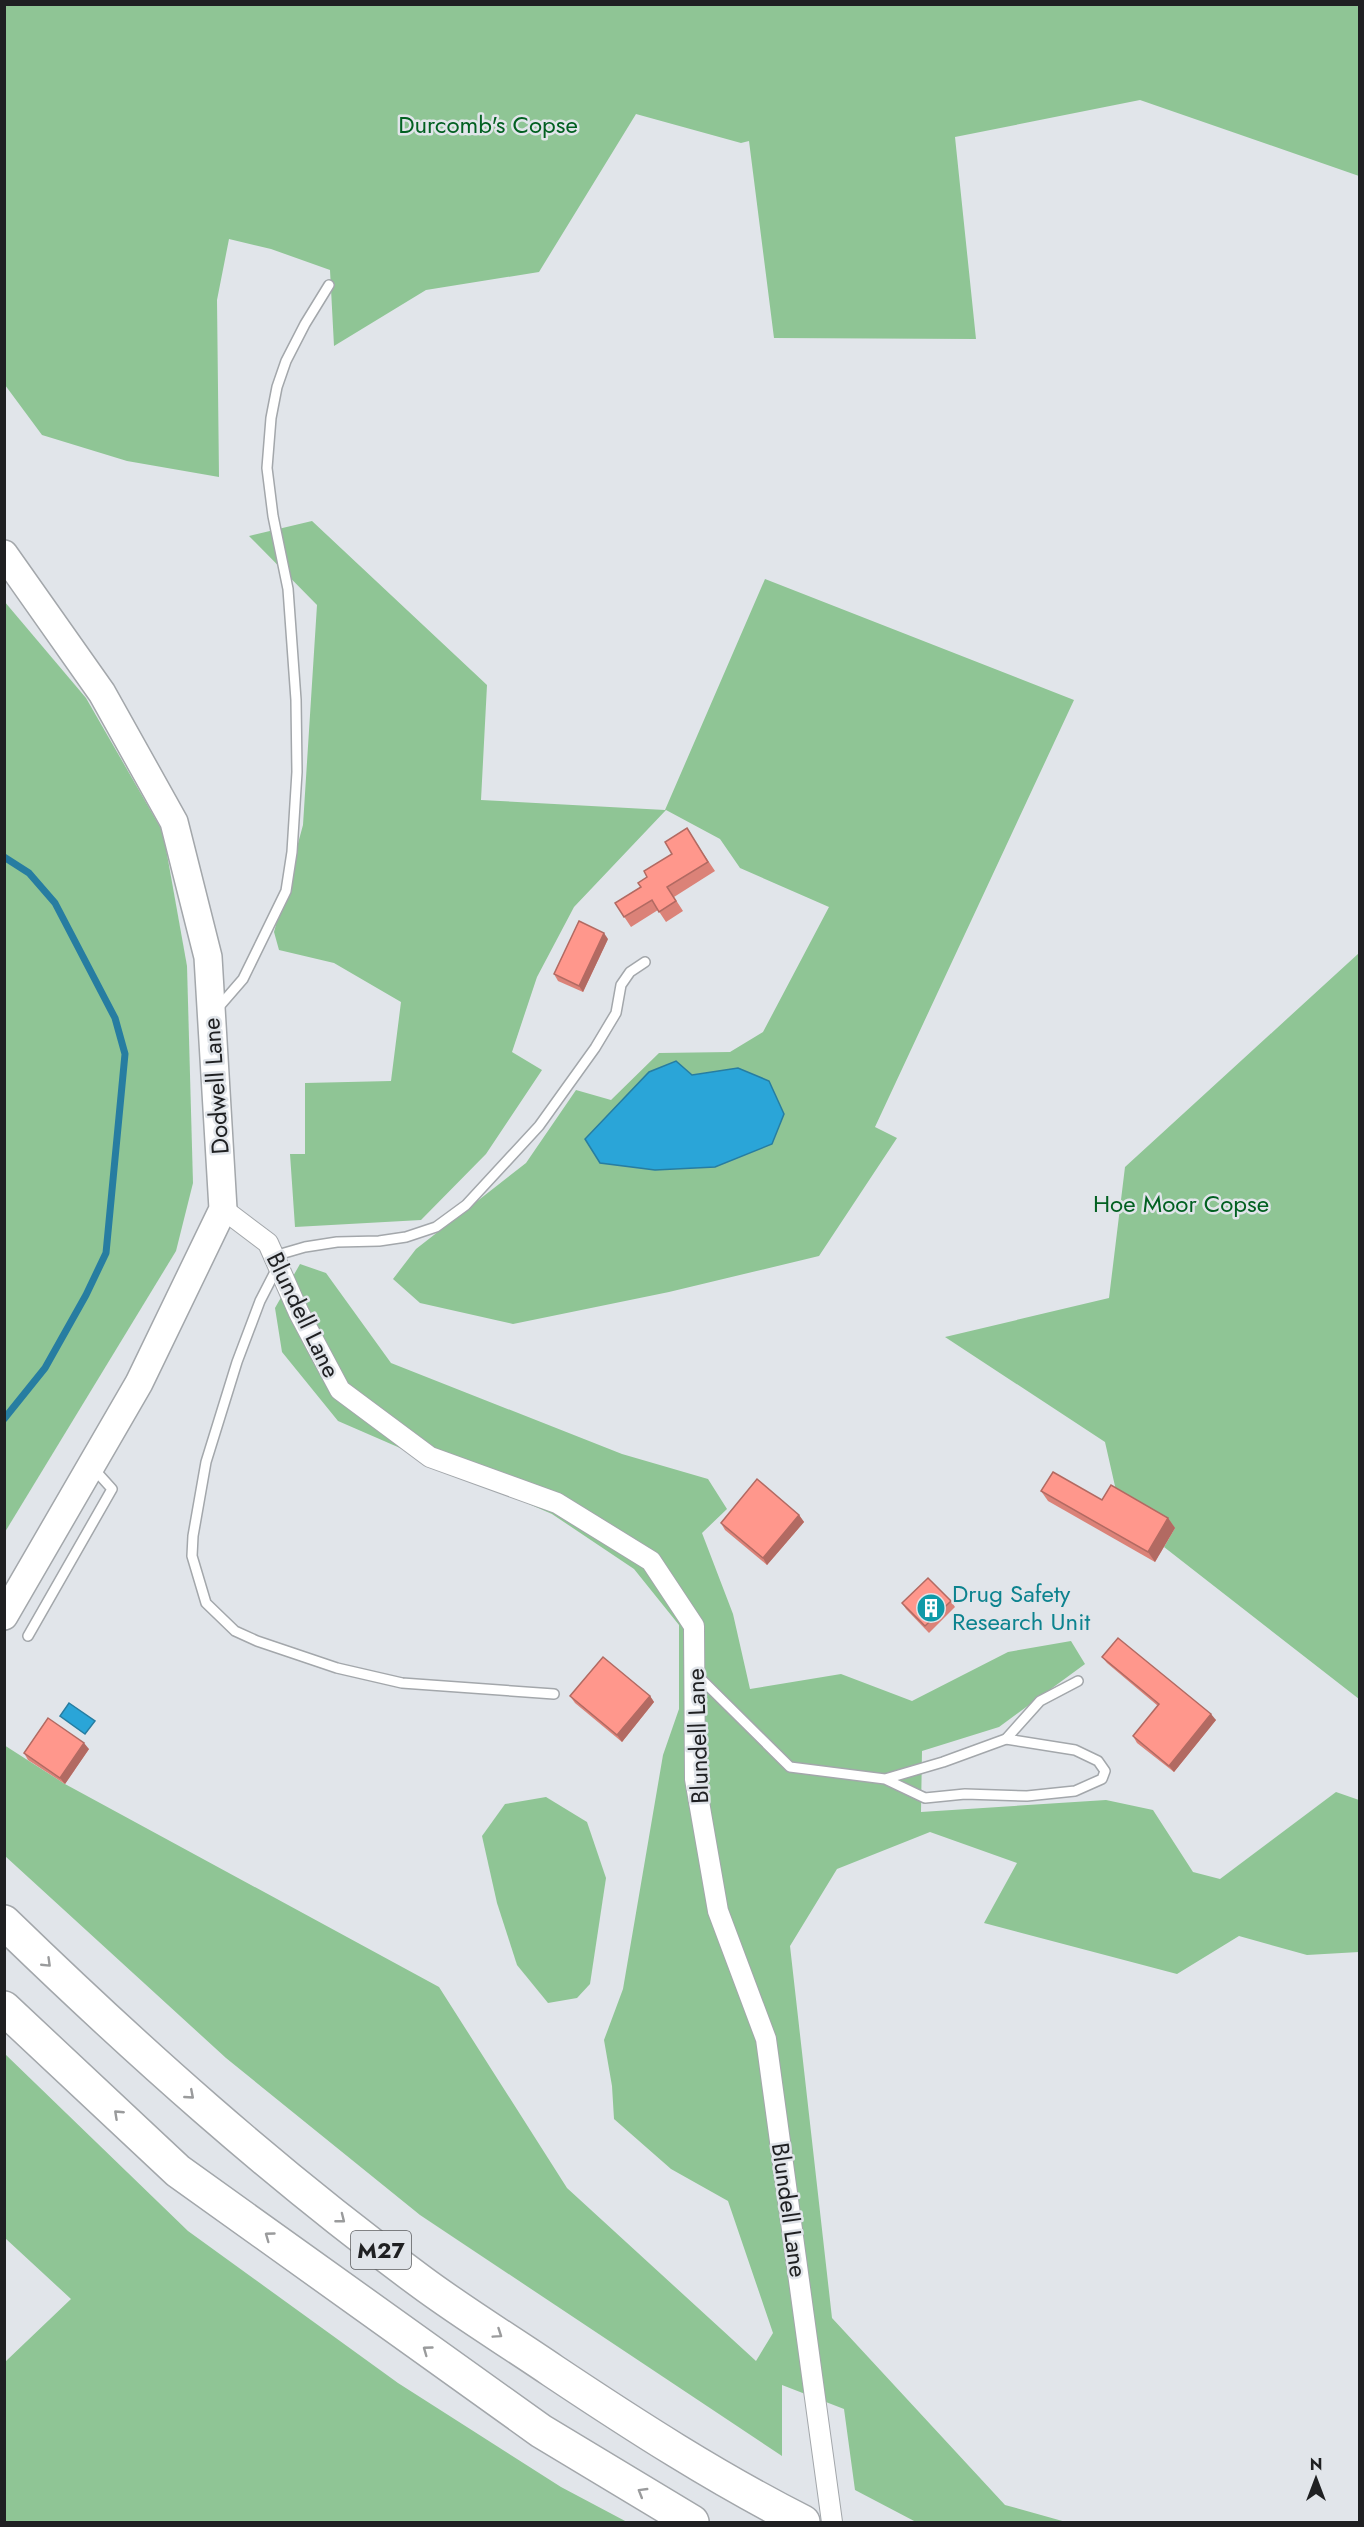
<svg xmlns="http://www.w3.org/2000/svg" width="1364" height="2527" viewBox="0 0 1364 2527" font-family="Jost,sans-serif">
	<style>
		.green { fill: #8fc595 }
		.water { fill: #2aa5d8; stroke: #277da1; stroke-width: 1.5 }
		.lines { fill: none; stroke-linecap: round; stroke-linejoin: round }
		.stream { stroke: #277da1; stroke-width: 7 }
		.lane-casing { stroke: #a3a7ab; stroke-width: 12 }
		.street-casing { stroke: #a3a7ab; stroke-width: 22 }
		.secondary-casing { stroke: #a3a7ab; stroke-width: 30 }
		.highway-casing { stroke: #a3a7ab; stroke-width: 36 }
		.lane { stroke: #fff; stroke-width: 9 }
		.street { stroke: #fff; stroke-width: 20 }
		.secondary { stroke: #fff; stroke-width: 27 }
		.highway { stroke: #fff; stroke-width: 33 }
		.wall { fill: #db8278 }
		.shaded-wall { fill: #b26a62 }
		.building { fill: #ff978c; stroke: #b26a62; stroke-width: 1.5 }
		.oneway { stroke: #9a9b9c }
		.labels { text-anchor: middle; stroke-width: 5; stroke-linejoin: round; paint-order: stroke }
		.shield { fill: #e1e5ea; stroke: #595b5e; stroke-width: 1.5 }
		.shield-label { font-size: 22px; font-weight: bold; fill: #1f2022 }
		.park-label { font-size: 24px; fill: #026021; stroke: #e1e5ea }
		.street-label { font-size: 24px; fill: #1f2022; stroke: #e1e5ea }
		.culture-label { font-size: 24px; fill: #0d838f; stroke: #e1e5ea; text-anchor: start }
	</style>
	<rect width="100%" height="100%" fill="#e1e5ea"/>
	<g class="green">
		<path d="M5,5H1359V176L1140,100L955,137L976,339L774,338L749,141L741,143L636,114L539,272L426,290L334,346L330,270L271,249L229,239L217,300L219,477L127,461L42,435L5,385Z"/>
		<path d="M312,521L487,685L481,800L665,810L765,579L1074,700L875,1127L897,1138L819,1256L669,1292L513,1324L420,1303L393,1279L416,1249L526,1163L576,1090L611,1100L659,1053L730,1052L763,1032L829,907L740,868L720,839L666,810L574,907L537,977L512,1052L542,1070L486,1154L421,1220L295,1227L290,1154H305V1083L391,1081L401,1002L334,963L279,950L274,932L303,825L317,605L249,536Z"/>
		<path d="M4,601L86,698L163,832L187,966L193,1183L176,1251L5,1532Z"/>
		<path d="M1359,953V1699L1164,1547L1175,1528L1117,1495L1105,1442L945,1337L1109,1298L1125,1167Z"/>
		<path d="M300,1264L326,1273L391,1363L622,1454L708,1479L727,1509L702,1533L733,1614L750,1689L841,1674L912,1701L1008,1652L1071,1641L1085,1664L999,1727L922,1751L921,1812L1106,1800L1153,1810L1193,1872L1220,1879L1336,1792L1359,1800V1952L1307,1955L1239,1936L1177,1974L984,1923L1017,1863L930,1832L837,1869L790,1946L832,2318L1005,2505L1066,2522H916L855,2490L844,2409L782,2385V2456L420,2215L226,2058L5,1856L4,1745L65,1784L439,1987L567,2188L756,2361L773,2333L728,2201L671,2169L614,2119L612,2086L604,2040L623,1989L663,1755L679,1709V1625L634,1569L552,1514L338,1421L282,1352L275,1308Z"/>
		<path d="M546,1797L587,1822L606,1878L590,1984L577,1998L548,2003L517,1965L497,1903L482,1836L505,1804Z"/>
		<path d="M5,2054L188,2231L398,2383L561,2487L627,2522H5V2362L71,2299L5,2238Z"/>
	</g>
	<g class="water">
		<path d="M676,1061L692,1075L738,1068L769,1081L784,1114L772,1144L715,1167L655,1170L600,1163L585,1139L649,1072Z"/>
		<path d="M69,1703L95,1721L85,1734L60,1716Z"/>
	</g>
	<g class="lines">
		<path class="stream" d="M4,857L29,873L55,903L115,1018L125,1054L106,1253L86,1295L45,1368L4,1419"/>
		<g class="lane-casing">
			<g id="lane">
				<path d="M217,1009L243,979L286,891L292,852L297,772L296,700L288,589L273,516L267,468L271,418L277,387L286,361L305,324L329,285"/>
				<path d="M274,1256L305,1247L337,1242L379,1241L406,1237L436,1227L466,1205L539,1126L595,1048L616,1013L621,985L630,972L645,962"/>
				<path d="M277,1268L260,1301L237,1362L206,1462L193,1536L192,1556L206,1603L235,1631L257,1641L337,1668L402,1683L554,1694"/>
				<path d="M28,1636L112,1489L94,1469"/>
				<path d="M696,1674L790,1767L885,1779L943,1762L1006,1739L1075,1750L1098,1761L1105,1771L1102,1779L1075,1791L1027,1796L965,1794L925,1798L885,1779"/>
				<path d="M1006,1739L1040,1701L1078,1681"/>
			</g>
		</g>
		<g class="street-casing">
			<path id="street" d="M223,1209L268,1243L299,1313L340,1390L430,1457L557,1503L651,1561L694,1626L695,1779L718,1911L766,2039L832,2522"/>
		</g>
		<g class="secondary-casing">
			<path id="secondary" d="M4,554L102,693L174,822L208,957L223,1209L139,1383L4,1616"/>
		</g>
		<g class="highway-casing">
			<g id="highway">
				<path d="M4,1922C136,2050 272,2172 420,2281C463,2313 509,2341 553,2371C634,2425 716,2478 803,2522"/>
				<path d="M4,2008L178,2171L541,2431L692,2522"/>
			</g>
		</g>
		<use href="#lane" class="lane"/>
		<use href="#street" class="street"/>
		<use href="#secondary" class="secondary"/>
		<use href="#highway" class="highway"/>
	</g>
	<g class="wall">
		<path d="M693,838L715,871L674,897L683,911L666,922L658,910L631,927L615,903L641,887L647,877L672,854Z"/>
		<path d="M608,939L583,992L558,981L554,974Z"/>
		<path d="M1041,1491L1102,1500L1168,1518L1175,1528L1155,1562L1048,1501Z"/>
		<path d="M799,1515L804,1522L767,1565L725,1530L721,1523Z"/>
		<path d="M951,1601L955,1607L929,1633L906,1609L902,1603Z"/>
		<path d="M1102,1657L1216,1720L1174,1772L1137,1743L1133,1736L1158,1706L1107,1663Z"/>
		<path d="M570,1696H650L654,1702L622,1742L575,1703Z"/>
		<path d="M89,1749L65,1784L28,1760L24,1753Z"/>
	</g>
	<g class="shaded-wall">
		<path d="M604,933L608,939L583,992L579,986Z"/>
		<path d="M799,1515L804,1522L767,1565L763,1558Z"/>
		<path d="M1168,1518L1175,1528L1155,1562L1148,1552Z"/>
		<path d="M650,1696L654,1702L622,1742L617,1735Z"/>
		<path d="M1211,1714L1216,1720L1174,1772L1169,1766Z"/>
		<path d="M84,1743L89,1749L65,1784L60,1778Z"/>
	</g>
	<g class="building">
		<path d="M687,828L708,862L667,887L676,901L659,912L652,900L624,917L615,903L641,887L638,883L647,877L644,871L672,854L665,842Z"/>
		<path d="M579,921L604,933L579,986L554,974Z"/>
		<path d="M1053,1472L1102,1500L1111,1485L1168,1518L1148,1552L1041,1491Z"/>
		<path d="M757,1479L799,1515L763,1558L721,1523Z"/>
		<path d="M928,1578L951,1601L925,1626L902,1603Z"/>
		<path d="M1118,1638L1211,1714L1169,1766L1133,1736L1159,1704L1102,1657Z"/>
		<path d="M603,1657L650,1696L617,1735L570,1696Z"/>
		<path d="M48,1718L84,1743L60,1778L24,1753Z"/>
	</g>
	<defs><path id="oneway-chevron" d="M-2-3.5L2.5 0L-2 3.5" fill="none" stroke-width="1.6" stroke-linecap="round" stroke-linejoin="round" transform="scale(1.5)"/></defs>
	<g class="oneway">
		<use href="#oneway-chevron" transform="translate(47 1963) rotate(44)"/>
		<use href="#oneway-chevron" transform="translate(190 2095) rotate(41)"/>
		<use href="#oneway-chevron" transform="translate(118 2114) rotate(-137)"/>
		<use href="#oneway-chevron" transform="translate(341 2219) rotate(38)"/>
		<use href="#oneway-chevron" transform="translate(269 2236) rotate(-144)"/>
		<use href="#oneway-chevron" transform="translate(498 2334) rotate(34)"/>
		<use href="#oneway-chevron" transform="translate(427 2350) rotate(-144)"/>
		<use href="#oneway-chevron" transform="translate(642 2492) rotate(-149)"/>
	</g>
	<defs>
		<g id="building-disc" transform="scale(1.5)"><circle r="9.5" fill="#0f9aa8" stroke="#e1e5ea"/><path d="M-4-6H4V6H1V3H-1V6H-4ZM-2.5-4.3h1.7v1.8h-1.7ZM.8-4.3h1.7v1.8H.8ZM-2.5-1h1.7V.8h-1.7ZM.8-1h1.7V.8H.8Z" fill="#fff"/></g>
	</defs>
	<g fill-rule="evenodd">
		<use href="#building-disc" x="931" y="1608"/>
	</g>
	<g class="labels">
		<rect class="shield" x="351" y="2231" width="60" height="38" rx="4.5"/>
		<g class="shield-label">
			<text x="381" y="2258">M27</text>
		</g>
		<g class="park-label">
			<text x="488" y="133">Durcomb's Copse</text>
			<text x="1181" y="1212">Hoe Moor Copse</text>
		</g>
		<g class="street-label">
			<text transform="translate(216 1086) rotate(-94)" y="8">Dodwell Lane</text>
			<text transform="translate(303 1315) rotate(64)" y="8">Blundell Lane</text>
			<text transform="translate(698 1736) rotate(-92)" y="8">Blundell Lane</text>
			<text transform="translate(789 2210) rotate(82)" y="8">Blundell Lane</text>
		</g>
		<g class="culture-label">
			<text x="952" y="1602">Drug Safety<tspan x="952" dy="28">Research Unit</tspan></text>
		</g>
	</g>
	<rect width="1364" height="2527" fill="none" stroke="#1f2022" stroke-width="12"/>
	<g transform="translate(1316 2479)" stroke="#e1e5ea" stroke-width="4.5" paint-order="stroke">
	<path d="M0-4.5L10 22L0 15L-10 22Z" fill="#1f2022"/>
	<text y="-9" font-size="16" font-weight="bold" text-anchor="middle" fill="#1f2022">N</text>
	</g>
</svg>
